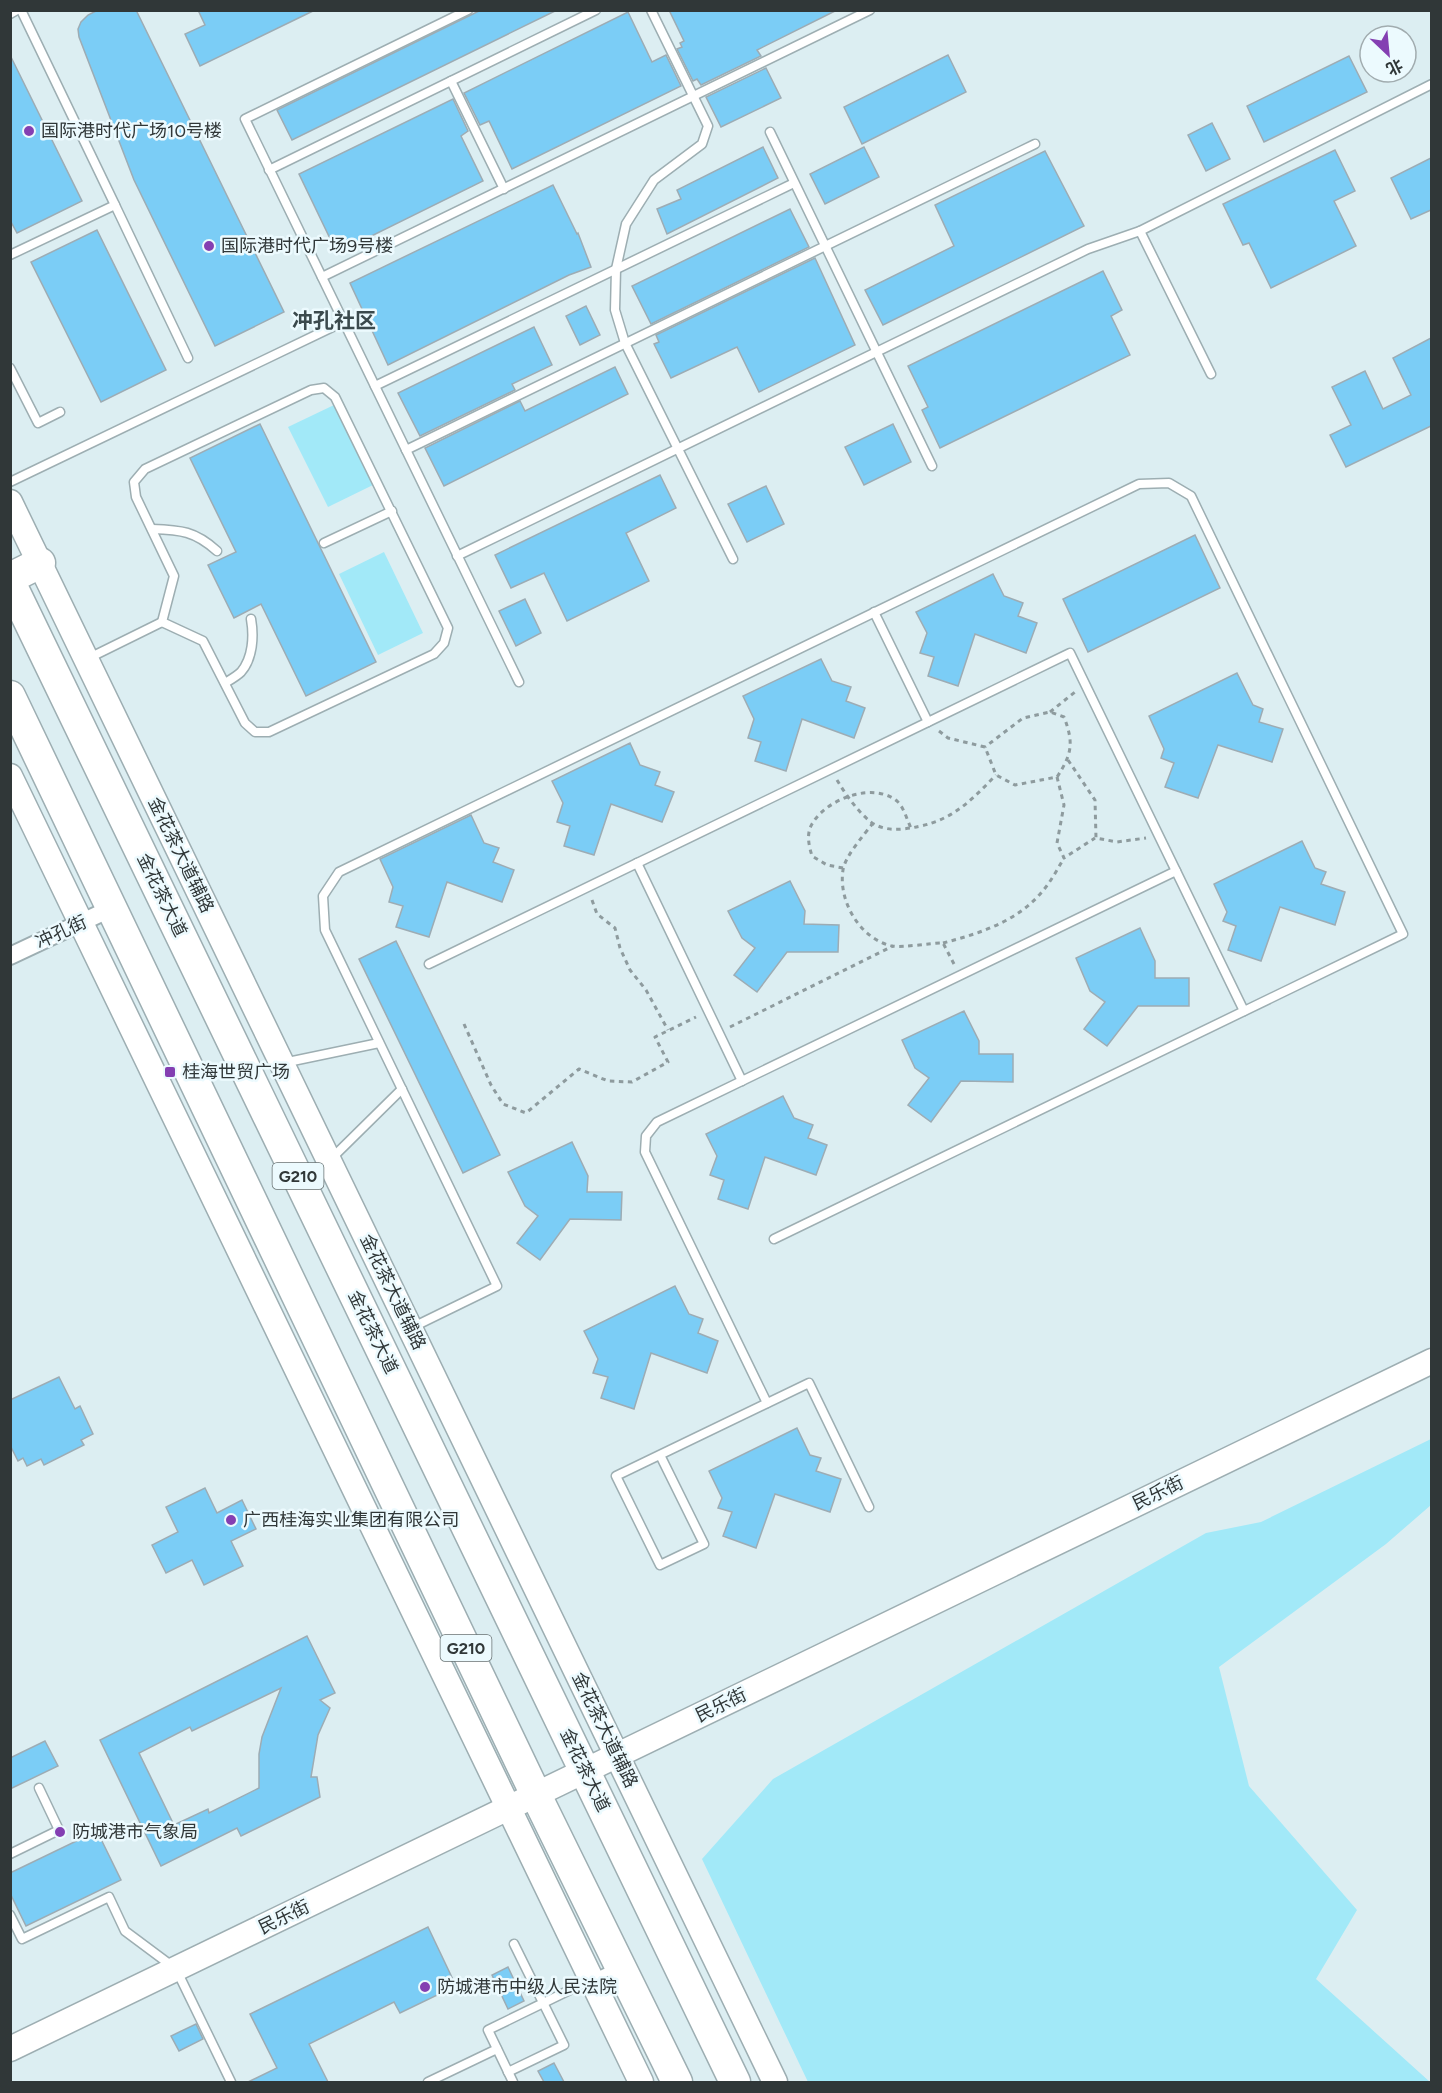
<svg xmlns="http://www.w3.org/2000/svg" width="1442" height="2093" viewBox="0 0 1442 2093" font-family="Figtree,'Noto Sans SC',sans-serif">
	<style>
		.green { fill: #a2e9f8 }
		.building { fill: #7bcdf6; stroke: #9dacb4; stroke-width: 1.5; fill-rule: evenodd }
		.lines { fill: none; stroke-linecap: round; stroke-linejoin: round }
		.lane-casing { stroke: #9daeb2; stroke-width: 11 }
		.street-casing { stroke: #9daeb2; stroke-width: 20 }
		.secondary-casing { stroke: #9daeb2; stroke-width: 27 }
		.highway-casing { stroke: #9daeb2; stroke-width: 33 }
		.path { stroke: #8e9b9e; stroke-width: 3; stroke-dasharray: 4.5 4.5; stroke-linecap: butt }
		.lane { stroke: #fff; stroke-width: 8 }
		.street { stroke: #fff; stroke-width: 16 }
		.secondary { stroke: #fff; stroke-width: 24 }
		.highway { stroke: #fff; stroke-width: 30 }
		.poi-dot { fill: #843fb2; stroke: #ecfafe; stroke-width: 2 }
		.labels { text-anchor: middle; stroke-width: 5; stroke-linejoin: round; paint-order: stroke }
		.shield { fill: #ecfafe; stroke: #687273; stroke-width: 1.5 }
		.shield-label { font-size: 16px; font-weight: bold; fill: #303738 }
		.poi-label { font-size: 18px; fill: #303738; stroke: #ecfafe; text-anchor: start }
		.street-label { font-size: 18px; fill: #303738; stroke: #ecfafe }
		.quarter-label { font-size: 21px; font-weight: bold; fill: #3b4a4d; stroke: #ecfafe }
	</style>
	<rect width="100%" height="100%" fill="#dceef2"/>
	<g class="green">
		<path d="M334,405L373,485L328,507L288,427Z"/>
		<path d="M384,552L423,633L378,655L339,574Z"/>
		<path d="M1431,1439V1505L1386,1544L1219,1667L1249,1786L1357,1910L1316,1979L1430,2082H808L702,1859L773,1779L1206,1533L1261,1522Z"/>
	</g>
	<g class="building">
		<path d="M98,10H136L284,312L215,346L134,180L79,37L78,29L81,22L88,15Z"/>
		<path d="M198,10H315L200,66L185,34L205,25Z"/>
		<path d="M481,10H557L292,140L277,110Z"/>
		<path d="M669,10H837L757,50L761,56L701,85L697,79L693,81L677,49L682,47L680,43L684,41Z"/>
		<path d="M628,12L652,62L666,55L681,86L512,169L489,121L480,125L464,93Z"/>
		<path d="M10,55L82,201L17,233L10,220Z"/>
		<path d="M948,55L966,92L862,144L844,107Z"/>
		<path d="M1349,56L1367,92L1264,142L1247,106Z"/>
		<path d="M766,68L781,98L721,127L706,97Z"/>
		<path d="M453,99L468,131L461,136L483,181L337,253L299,174Z"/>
		<path d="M1212,123L1230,159L1206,171L1188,135Z"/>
		<path d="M763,147L778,178L667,234L657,209L681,199L677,190Z"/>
		<path d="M864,147L879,177L825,204L810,174Z"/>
		<path d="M1335,150L1355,191L1334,201L1356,246L1271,288L1249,243L1243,245L1223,204Z"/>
		<path d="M1045,151L1084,226L883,325L865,290L954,246L935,205Z"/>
		<path d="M1431,158V210L1411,219L1391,178Z"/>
		<path d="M553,185L577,234L578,233L591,267L569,275L388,365L350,283Z"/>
		<path d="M790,209L809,247L651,324L632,286Z"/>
		<path d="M97,230L166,370L101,402L31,262Z"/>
		<path d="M815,258L855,345L759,392L737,347L671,378L654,344L659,342L656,335Z"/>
		<path d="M1103,271L1122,310L1111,316L1130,355L940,448L922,410L928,407L908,366Z"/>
		<path d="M586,306L600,335L580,345L566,316Z"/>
		<path d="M534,327L552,365L512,384L515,390L420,436L398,393Z"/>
		<path d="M1431,338V426L1346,467L1330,435L1351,425L1332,387L1365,371L1383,409L1411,395L1393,358Z"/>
		<path d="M615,367L628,394L444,486L425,448L520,401L525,411Z"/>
		<path d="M260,424L376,662L306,696L261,604L234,618L208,565L236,552L190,458Z"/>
		<path d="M893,424L911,462L864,485L845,447Z"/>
		<path d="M660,475L676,508L626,533L649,581L567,621L544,573L511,588L495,555Z"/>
		<path d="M766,486L784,524L747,542L728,504Z"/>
		<path d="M1195,535L1220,588L1088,652L1063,599Z"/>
		<path d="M993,574L1004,596L1023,603L1018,616L1037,623L1026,653L975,634L958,686L928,676L934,657L920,653L927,633L916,612Z"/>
		<path d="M525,599L541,633L516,646L499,611Z"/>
		<path d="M821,659L832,681L851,687L846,701L865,708L854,738L802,719L786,771L755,761L761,742L748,738L754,719L743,696Z"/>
		<path d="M1237,673L1253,705L1263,709L1259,722L1283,729L1272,762L1218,745L1198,798L1165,787L1174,763L1161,758L1164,749L1149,716Z"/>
		<path d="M630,743L640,765L660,772L655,785L674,792L662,822L611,804L594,855L564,846L570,826L557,822L563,803L552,781Z"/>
		<path d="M471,815L484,843L499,848L493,862L514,870L502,902L447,882L429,937L396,927L403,906L389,902L393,887L380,859Z"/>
		<path d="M1302,841L1315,868L1326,872L1321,884L1345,892L1335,925L1280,907L1261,961L1228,950L1236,926L1223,921L1227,912L1214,884Z"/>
		<path d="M790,881L805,911L804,924L839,925L838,952H787L757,992L734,975L755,948L742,938L728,911Z"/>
		<path d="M1140,928L1155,961V978H1189V1006H1138L1107,1046L1084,1029L1105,1002L1090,991L1076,958Z"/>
		<path d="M396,941L500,1155L463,1173L359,959Z"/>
		<path d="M964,1011L979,1041V1054H1013V1082L961,1081L931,1122L908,1105L929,1078L915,1068L902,1040Z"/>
		<path d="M783,1096L794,1118L813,1125L808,1138L827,1145L816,1175L765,1157L748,1209L718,1199L724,1180L710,1175L717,1156L706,1134Z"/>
		<path d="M572,1142L588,1176L587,1192H622L621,1220L570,1219L540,1260L517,1243L538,1216L525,1206L508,1172Z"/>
		<path d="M675,1286L689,1314L703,1319L698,1333L718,1341L707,1373L651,1353L634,1409L601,1398L608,1377L593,1373L598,1359L584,1331Z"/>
		<path d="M59,1377L75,1409L80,1406L93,1434L81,1440L84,1445L44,1465L41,1459L27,1466L23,1458L18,1461L10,1445V1400Z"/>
		<path d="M797,1428L810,1455L821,1458L816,1471L841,1479L830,1512L775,1494L756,1548L723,1536L732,1512L718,1508L722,1498L709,1471Z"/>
		<path d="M205,1488L217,1513L242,1500L256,1529L231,1541L243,1566L204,1585L192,1560L166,1573L152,1545L178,1532L166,1507Z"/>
		<path d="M307,1636L335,1693L320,1700L330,1708L318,1735L311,1777H317L320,1797L241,1836L237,1828L161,1866L100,1740ZM281,1688L262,1737L259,1754V1788L209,1813L208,1809L174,1825L139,1753L190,1727L192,1731Z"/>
		<path d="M45,1741L58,1766L10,1789V1758Z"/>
		<path d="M97,1831L121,1880L26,1926L10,1893V1873Z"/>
		<path d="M428,1927L456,1986L400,2013L394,2002L309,2044L328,2082H248L277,2068L250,2014Z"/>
		<path d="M508,1967L524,2001L508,2009L492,1975Z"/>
		<path d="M196,2024L203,2039L179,2051L171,2036Z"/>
		<path d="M554,2063L564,2082H544L538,2071Z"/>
	</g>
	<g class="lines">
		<g class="lane-casing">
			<g id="lane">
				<path d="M21,10L115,205"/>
				<path d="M468,10L245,119L519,682"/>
				<path d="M651,10L708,126L702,144L654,180L626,224L616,269L615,310L625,343L733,559"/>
				<path d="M10,14L17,10"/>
				<path d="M451,81L504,189"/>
				<path d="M770,132L932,466"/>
				<path d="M269,170L596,10"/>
				<path d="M10,255L115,205L188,358"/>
				<path d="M322,277L870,10"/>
				<path d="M10,368L38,423L60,412"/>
				<path d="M1211,374L1140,231L1432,84"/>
				<path d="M375,386L794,183"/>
				<path d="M324,388L335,397L448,628L444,643L434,654L269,732H255L245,723L203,641L162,622L174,576L136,497L134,482L145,469L311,390Z"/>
				<path d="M406,450L1035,144"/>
				<path d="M10,482L343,322"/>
				<path d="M152,529C181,530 195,531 217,551"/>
				<path d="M324,543L392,511"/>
				<path d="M457,556L1088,249L1140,231"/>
				<path d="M874,612L928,722L1070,653L1176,871"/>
				<path d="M87,659L162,622"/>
				<path d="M225,683C230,680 237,676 241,672C253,658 254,636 251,619"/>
				<path d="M637,863L742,1081"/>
				<path d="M429,964L928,722"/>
				<path d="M283,1063L379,1043"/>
				<path d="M332,1158L402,1089"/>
				<path d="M411,1328L497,1286L325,930L323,896L339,872L1139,484L1169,483L1191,496L1403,934L774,1239"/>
				<path d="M767,1403L645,1152L646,1136L657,1122L1176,871L1244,1011"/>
				<path d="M660,1455L704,1544L660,1565L616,1476L809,1383L869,1507"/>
				<path d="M10,1854L59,1830L39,1788"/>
				<path d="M10,1915L22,1939L109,1897L125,1931L176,1969L231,2082"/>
				<path d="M508,2072L564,2045L514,1944"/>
				<path d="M428,2082L497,2049"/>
				<path d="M513,2082L488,2030L617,1967"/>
			</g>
		</g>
		<g class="street-casing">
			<path id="street" d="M10,956L112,908"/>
		</g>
		<g class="secondary-casing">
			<g id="secondary">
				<path d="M10,502L775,2082"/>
				<path d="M10,776L641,2082"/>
				<path d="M10,2049L1432,1361"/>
			</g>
		</g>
		<g class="highway-casing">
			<g id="highway">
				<path d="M10,578L40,563"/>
				<path d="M10,582L735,2082"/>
				<path d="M10,696L536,1795L677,2082"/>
			</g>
		</g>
		<g class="path">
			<path d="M1050,712L1075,692"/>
			<path d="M939,731L948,738L985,747L996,775L1015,785L1057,777C1072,754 1074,743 1064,717L1050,712L1023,718L985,747"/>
			<path d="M1068,760L1095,800L1096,838L1117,842L1146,838"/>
			<path d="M1057,777L1064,805L1057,843L1064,858L1095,838"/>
			<path d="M837,780C846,795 858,812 872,823C882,829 892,830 903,829C948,824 966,806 996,775"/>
			<path d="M873,823C864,835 845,856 843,870C838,901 860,939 892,946C902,948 930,943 943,943L954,964"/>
			<path d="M843,868L827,865L812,856C809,846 806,834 812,824C827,798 875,781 898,802C904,808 907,820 911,828"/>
			<path d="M592,900L597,914L615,928L620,948L630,970L646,990L668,1030"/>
			<path d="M943,943C978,934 1016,922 1041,893C1050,883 1057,870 1064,858"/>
			<path d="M464,1024L491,1085L503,1104L526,1113L579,1069L608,1081L632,1082L668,1062L655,1037L696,1017"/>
			<path d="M730,1027L893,946"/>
		</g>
		<use href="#lane" class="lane"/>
		<use href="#street" class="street"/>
		<use href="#secondary" class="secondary"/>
		<use href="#highway" class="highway"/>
	</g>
	<g class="poi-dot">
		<circle cx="29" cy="131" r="6"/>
		<circle cx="209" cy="246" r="6"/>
		<rect x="164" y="1066" width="12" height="12" rx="3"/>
		<circle cx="231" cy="1520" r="6"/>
		<circle cx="60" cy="1832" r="6"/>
		<circle cx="425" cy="1987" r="6"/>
	</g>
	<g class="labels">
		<g class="shield">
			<rect x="272.5" y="1163" width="51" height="26" rx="4.5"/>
			<rect x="440.5" y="1635" width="51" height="26" rx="4.5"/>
		</g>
		<g class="shield-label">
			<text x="298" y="1182">G210</text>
			<text x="466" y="1654">G210</text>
		</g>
		<g class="poi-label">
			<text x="41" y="137">国际港时代广场10号楼</text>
			<text x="221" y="252">国际港时代广场9号楼</text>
			<text x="182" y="1078">桂海世贸广场</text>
			<text x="243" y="1526">广西桂海实业集团有限公司</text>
			<text x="72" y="1838">防城港市气象局</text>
			<text x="437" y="1993">防城港市中级人民法院</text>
		</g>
		<g class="street-label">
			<text transform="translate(181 855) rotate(64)" y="6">金花茶大道辅路</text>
			<text transform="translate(162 895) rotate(64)" y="6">金花茶大道</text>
			<text transform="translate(61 932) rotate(-25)" y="6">冲孔街</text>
			<text transform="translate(393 1292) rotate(64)" y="6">金花茶大道辅路</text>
			<text transform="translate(373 1332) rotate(64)" y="6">金花茶大道</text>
			<text transform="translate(1158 1493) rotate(-26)" y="6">民乐街</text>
			<text transform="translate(721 1705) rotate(-26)" y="6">民乐街</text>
			<text transform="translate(605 1730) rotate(64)" y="6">金花茶大道辅路</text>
			<text transform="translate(585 1770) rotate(64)" y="6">金花茶大道</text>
			<text transform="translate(284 1917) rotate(-26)" y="6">民乐街</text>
		</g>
		<g class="quarter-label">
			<text x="334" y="328">冲孔社区</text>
		</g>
	</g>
	<rect width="1442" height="2093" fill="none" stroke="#303738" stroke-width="24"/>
	<g transform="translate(1388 54) rotate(154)"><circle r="28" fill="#ecfafe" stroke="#a1acaf" stroke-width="1.5"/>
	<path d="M0-4.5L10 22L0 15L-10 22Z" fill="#843fb2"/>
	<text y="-9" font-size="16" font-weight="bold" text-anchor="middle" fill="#303738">北</text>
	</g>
</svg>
